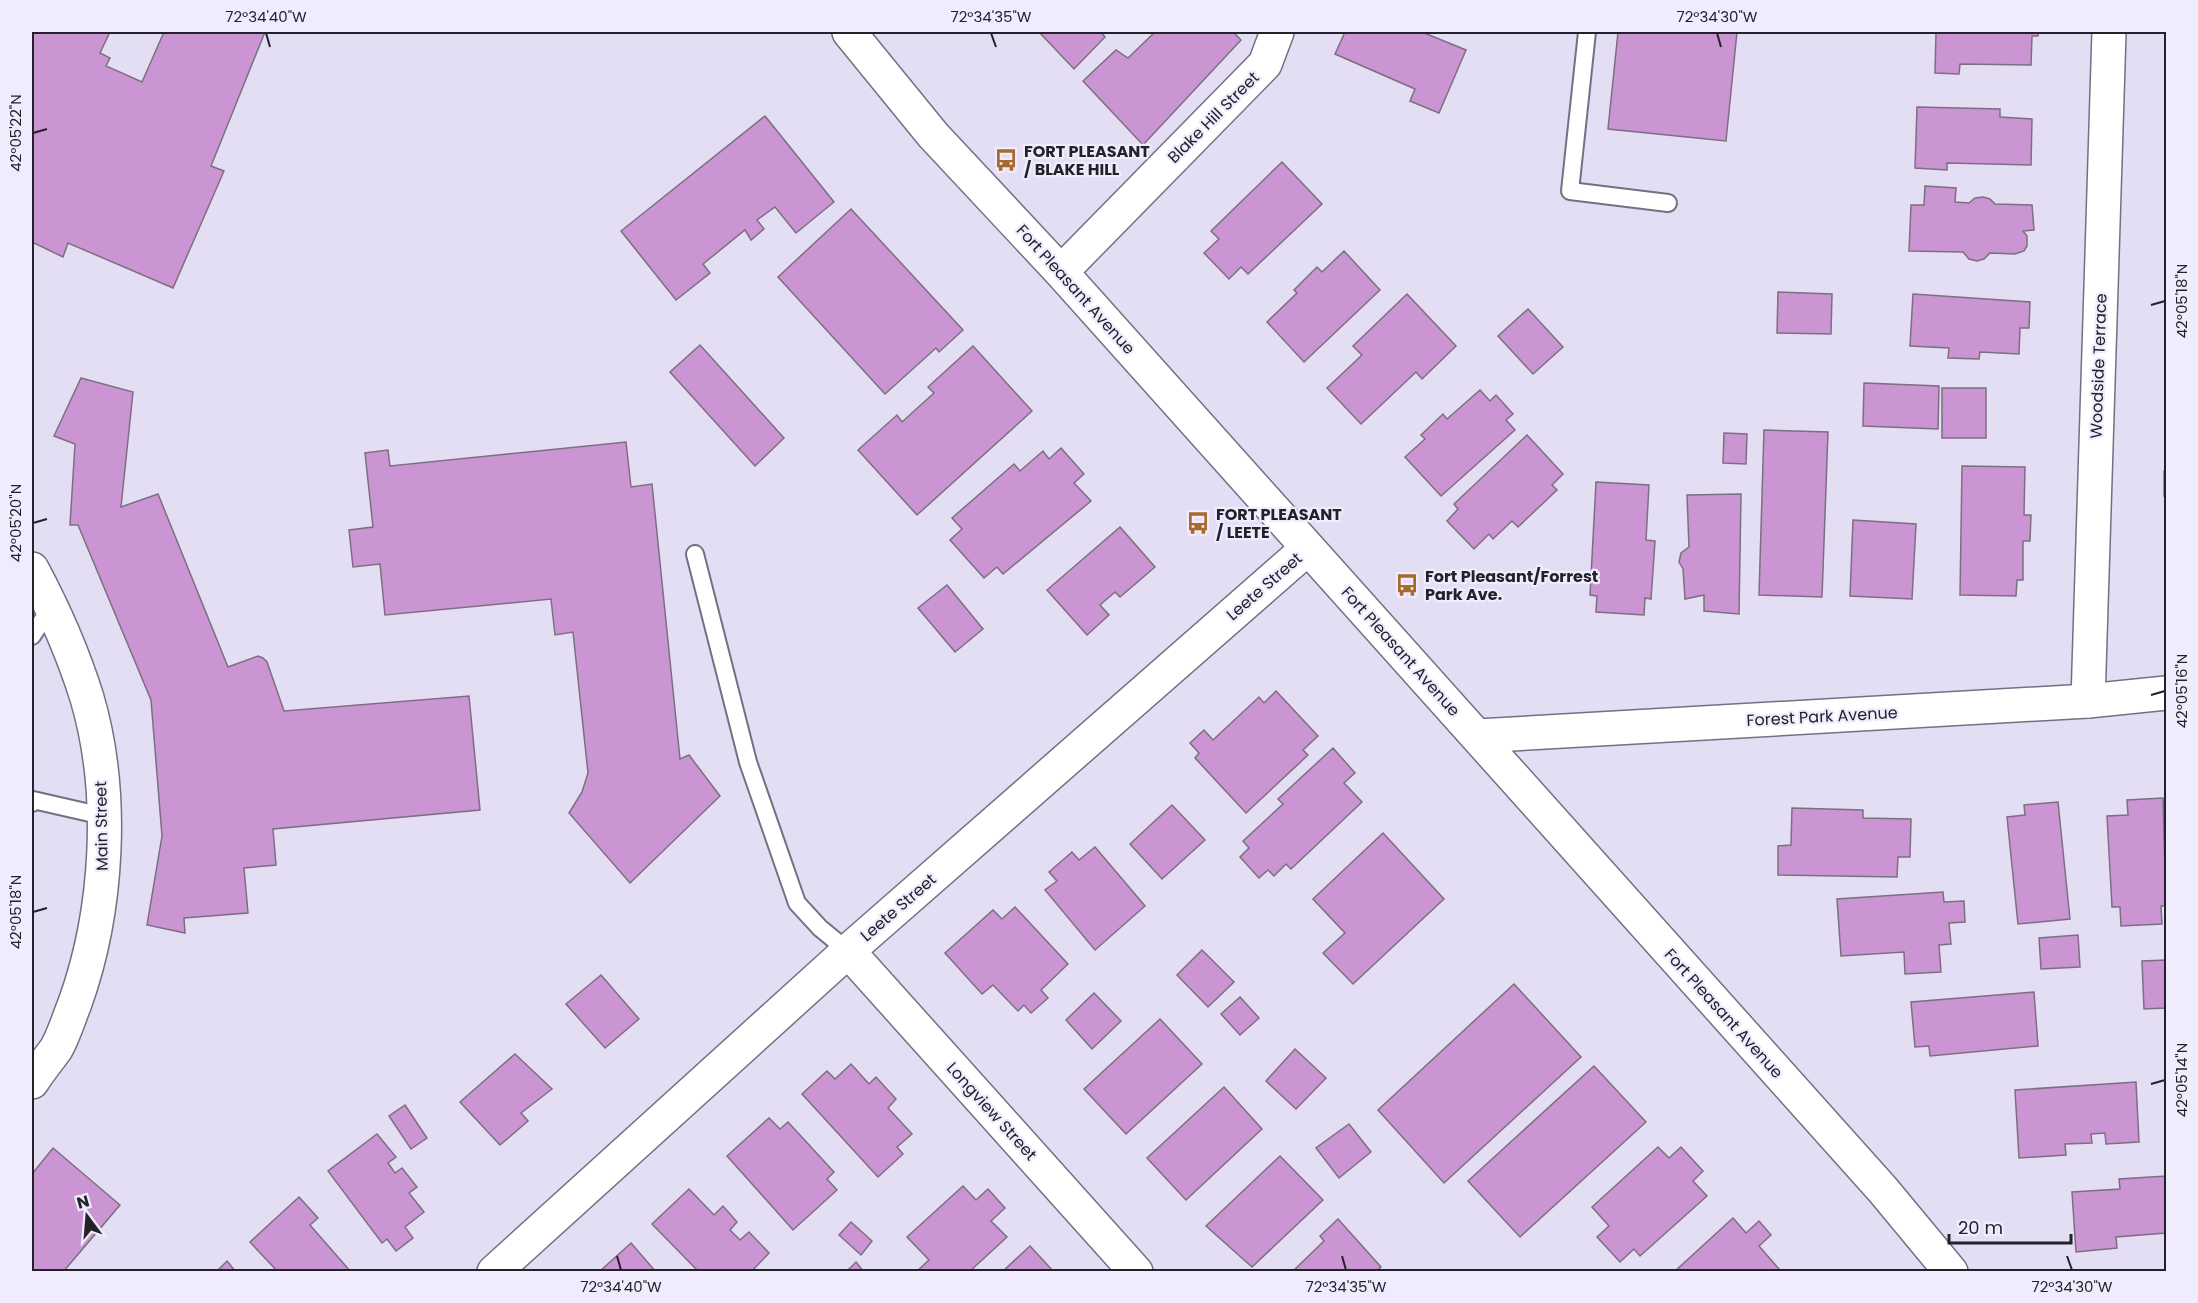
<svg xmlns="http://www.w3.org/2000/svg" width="2198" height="1303" viewBox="0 0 2198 1303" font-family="Poppins,sans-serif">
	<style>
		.building { fill: #ca95d2; stroke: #7d6f7f; stroke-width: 1.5 }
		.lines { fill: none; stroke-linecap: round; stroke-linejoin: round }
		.lane-casing { stroke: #746f83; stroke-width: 20 }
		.street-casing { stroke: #746f83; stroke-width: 36 }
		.secondary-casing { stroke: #746f83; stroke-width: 36 }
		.lane { stroke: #fff; stroke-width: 16 }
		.street { stroke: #fff; stroke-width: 33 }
		.secondary { stroke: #fff; stroke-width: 33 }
		.ticks { fill: none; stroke: #23212a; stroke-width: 2 }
		.labels { text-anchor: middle; stroke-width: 4.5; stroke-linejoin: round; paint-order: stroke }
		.street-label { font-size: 16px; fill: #23212a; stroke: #f0ecfe }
		.poi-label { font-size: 16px; font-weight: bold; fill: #23212a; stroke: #f0ecfe; text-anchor: start }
		.neatline { fill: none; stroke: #23212a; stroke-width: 2 }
		.ticks-label { font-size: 15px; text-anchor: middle; fill: #23212a }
	</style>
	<rect width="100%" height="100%" fill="#e3def4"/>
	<g class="building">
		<path d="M32,32H110L100,53L110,58L106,66L142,82L164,32H265L211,166L224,171L173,288L68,243L63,257L32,242Z"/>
		<path d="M1039,32H1101L1105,37L1074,69Z"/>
		<path d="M1155,32H1233L1241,40L1143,145L1083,81L1116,50L1128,58Z"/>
		<path d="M1345,32H1422L1466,50L1439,113L1410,101L1415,89L1335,54Z"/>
		<path d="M1618,32H1737L1726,141L1608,129Z"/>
		<path d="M1936,32H2038V36H2032L2031,65L1960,64L1959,74L1935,73Z"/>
		<path d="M1917,107L2000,109V117L2032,119L2031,165L1947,163V170L1915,168Z"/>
		<path d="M765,116L834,202L796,233L775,207L757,220L764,229L751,240L745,230L703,264L710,273L676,300L621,231Z"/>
		<path d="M1282,162L1322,204L1248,274L1241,267L1229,279L1204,253L1219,239L1211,231Z"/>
		<path d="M1925,186L1956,188L1955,202L1969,203L1975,198L1983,197L1990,199L1995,204L2032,205L2034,230L2023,231L2027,236V246L2024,251L2015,254L1990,253L1984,259L1977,261L1969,259L1963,252L1909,251L1911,205H1924Z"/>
		<path d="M851,209L963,330L939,352L936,348L885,394L778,277Z"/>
		<path d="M1344,251L1380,290L1304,362L1267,322L1297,293L1294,290L1317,267L1322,272Z"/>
		<path d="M1778,292L1832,294L1831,334L1777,333Z"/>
		<path d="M1407,294L1456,346L1422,379L1416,372L1361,424L1327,388L1362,355L1353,346Z"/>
		<path d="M1913,294L2030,302L2029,328H2020L2019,354L1980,352L1979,359L1948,358L1949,348L1910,346Z"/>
		<path d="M1528,309L1563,347L1533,374L1498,336Z"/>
		<path d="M700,345L784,438L755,466L670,372Z"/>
		<path d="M973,346L1032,411L917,515L858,450L897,415L902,422L934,393L928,387Z"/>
		<path d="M81,378L133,392L121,507L158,494L228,667L258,656L263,658L267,662L284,711L469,696L480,810L273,829L276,865L244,868L248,913L184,918L185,933L147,925L162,836L151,700L78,525H70L75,444L54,436Z"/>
		<path d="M1864,383L1939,386L1938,429L1863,426Z"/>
		<rect x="1942" y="388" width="44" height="50"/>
		<path d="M1480,390L1490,401L1496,395L1513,414L1506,420L1515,430L1441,496L1405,457L1425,439L1421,435L1443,414L1447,419Z"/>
		<path d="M1764,430L1828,432L1822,597L1759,595Z"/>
		<path d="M1724,433L1747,434L1746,464L1723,463Z"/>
		<path d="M1527,435L1563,474L1552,485L1557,490L1518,527L1512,521L1493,539L1489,534L1474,549L1447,521L1458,509L1454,504Z"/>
		<path d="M626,442L631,487L652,484L680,759L689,755L720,796L630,883L569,813L582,792L588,773L573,632L555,635L551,599L385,615L380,564L353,567L349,530L373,527L365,453L388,450L390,466Z"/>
		<path d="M1061,448L1084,474L1074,483L1091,501L1003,574L997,567L984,578L950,540L962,529L952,518L1014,464L1020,471L1043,451L1049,459Z"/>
		<path d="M1962,466L2025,467L2024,515H2031L2030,541H2023V580H2017L2016,596L1960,595Z"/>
		<rect x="2164" y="471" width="2" height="25"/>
		<path d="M1596,482L1649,485L1646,540L1655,541L1651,599L1645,598L1644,615L1596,612L1597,596L1590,595Z"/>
		<path d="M1741,494L1739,614L1704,611V595L1685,599L1683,569L1679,562L1681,553L1689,547L1687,495Z"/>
		<path d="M1853,520L1916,524L1912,599L1850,596Z"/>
		<path d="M1120,527L1155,567L1120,597L1115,592L1100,605L1109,615L1087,635L1047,590Z"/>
		<path d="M947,585L983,629L955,652L918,608Z"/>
		<path d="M1276,691L1318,736L1303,750L1308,755L1246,813L1195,758L1199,753L1190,743L1204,730L1213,740L1259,697L1264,703Z"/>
		<path d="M1333,748L1355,773L1344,783L1362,802L1291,869L1286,864L1274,876L1268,870L1259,878L1240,857L1249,848L1243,841L1283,804L1278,799Z"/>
		<path d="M2163,798L2166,906H2161L2162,924L2121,926L2120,907H2112L2107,816L2128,815L2127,800Z"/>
		<path d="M2058,802L2070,919L2018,924L2007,817L2025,815L2024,805Z"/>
		<path d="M1172,805L1205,840L1162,879L1130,844Z"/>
		<path d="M1792,808L1863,810V818L1911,819L1910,857H1898L1897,877L1778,875V846L1791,845Z"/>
		<path d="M1383,833L1444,899L1353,984L1323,953L1345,933L1313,899Z"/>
		<path d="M1095,847L1145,906L1095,950L1045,890L1057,881L1049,872L1072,852L1079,860Z"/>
		<path d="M1943,892L1944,902L1964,901L1965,922L1949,923L1951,944L1939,945L1941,972L1905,974L1904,952L1841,956L1837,899Z"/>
		<path d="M1015,907L1068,964L1041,990L1048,998L1031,1013L1024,1005L1018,1011L993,985L982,994L945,953L993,910L1002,919Z"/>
		<path d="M2078,935L2080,967L2041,969L2039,938Z"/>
		<path d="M1202,950L1234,982L1208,1007L1177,975Z"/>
		<path d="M2166,960V1008L2144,1009L2142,961Z"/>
		<path d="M601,975L639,1019L605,1048L566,1004Z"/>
		<path d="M1514,984L1581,1057L1444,1183L1378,1110Z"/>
		<path d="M2034,992L2038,1046L1930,1056L1929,1046L1915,1047L1911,1002Z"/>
		<path d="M1094,993L1121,1021L1092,1049L1066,1020Z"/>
		<path d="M1240,997L1259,1018L1240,1035L1221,1014Z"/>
		<path d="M1160,1019L1202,1064L1126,1134L1084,1089Z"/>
		<path d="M1295,1049L1326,1078L1296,1109L1266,1081Z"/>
		<path d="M515,1054L552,1089L521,1113L528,1121L500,1145L460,1102Z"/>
		<path d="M851,1064L869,1084L876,1077L896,1099L888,1108L912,1134L897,1147L903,1154L878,1177L802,1094L827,1071L835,1079Z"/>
		<path d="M1594,1066L1646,1122L1520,1237L1468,1181Z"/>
		<path d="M2136,1082L2139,1142L2106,1144L2105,1133L2091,1134L2092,1143L2065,1144L2066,1155L2019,1158L2015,1090Z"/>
		<path d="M1224,1087L1262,1129L1186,1200L1147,1158Z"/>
		<path d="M405,1105L427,1138L411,1149L389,1116Z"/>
		<path d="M769,1118L780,1129L788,1122L834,1172L827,1179L837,1190L793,1230L727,1156Z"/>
		<path d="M1349,1124L1371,1152L1339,1178L1316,1148Z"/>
		<path d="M377,1134L396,1157L388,1163L395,1173L402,1168L417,1187L409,1193L424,1212L405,1227L413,1238L396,1251L387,1239L382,1243L328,1171Z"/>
		<path d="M1658,1147L1669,1158L1681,1147L1703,1171L1693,1181L1707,1196L1640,1256L1634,1249L1620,1262L1597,1237L1609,1226L1592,1207Z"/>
		<path d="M53,1148L120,1205L63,1272H32V1174Z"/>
		<path d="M1280,1156L1323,1200L1252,1267L1206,1226Z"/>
		<path d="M2166,1176V1233L2116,1237L2117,1248L2076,1252L2072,1192L2120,1189L2119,1179Z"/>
		<path d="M963,1186L976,1200L988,1189L1005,1208L991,1221L1007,1237L969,1272H916L929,1260L907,1237Z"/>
		<path d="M689,1189L714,1215L723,1206L737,1222L730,1230L740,1240L749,1232L769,1253L751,1272H699L652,1224Z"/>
		<path d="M299,1197L318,1218L310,1225L351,1272H278L250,1242Z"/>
		<path d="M1733,1218L1746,1233L1759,1221L1771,1235L1759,1246L1779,1269L1776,1272H1674Z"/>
		<path d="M1338,1219L1381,1267L1376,1272H1292L1324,1241L1320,1236Z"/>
		<path d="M851,1222L872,1241L861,1255L839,1235Z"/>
		<path d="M631,1243L656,1272H599Z"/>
		<path d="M1030,1246L1054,1272H1002Z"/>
		<path d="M227,1261L236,1272H216Z"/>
		<path d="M856,1262L864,1272H846Z"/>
	</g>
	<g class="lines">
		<g class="lane-casing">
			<g id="lane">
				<path d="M1587,32L1570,191L1668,203"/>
				<path d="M695,554L748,762L797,903L820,928L848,951"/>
				<path d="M32,636L51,607"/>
				<path d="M32,803L33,800L103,816"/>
			</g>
		</g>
		<g class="street-casing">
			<g id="street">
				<path d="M1061,272L1265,64L1277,32"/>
				<path d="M2088,701L2109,32"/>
				<path d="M848,951L1136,1272"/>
			</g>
		</g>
		<g class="secondary-casing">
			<g id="secondary">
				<path d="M849,32L933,135L1061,272L1883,1190L1951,1272"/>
				<path d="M32,569C54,610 73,653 87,698C115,793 108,911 75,1003C69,1018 64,1035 56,1049C48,1060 39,1071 32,1082"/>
				<path d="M1477,736L2088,701L2166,693"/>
				<path d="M494,1272L848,951L1308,548"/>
			</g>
		</g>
		<use href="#lane" class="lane"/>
		<use href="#street" class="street"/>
		<use href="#secondary" class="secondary"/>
	</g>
	<path class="ticks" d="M266,33L270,47M991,33L996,47M1717,33L1721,47M33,133L47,129M2151,305L2165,301M33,523L47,519M2151,695L2165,691M33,912L47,908M2151,1084L2165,1080M617,1256L621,1270M1342,1256L1346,1270M2067,1256L2072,1270"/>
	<defs>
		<g id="bus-bare" transform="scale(1.8)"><path d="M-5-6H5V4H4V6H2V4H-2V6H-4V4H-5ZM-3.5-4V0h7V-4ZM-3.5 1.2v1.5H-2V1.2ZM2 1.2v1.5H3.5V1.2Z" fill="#a66a2c" stroke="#f0ecfe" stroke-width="2.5" paint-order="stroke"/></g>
	</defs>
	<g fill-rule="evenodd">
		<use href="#bus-bare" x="1006" y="160"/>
		<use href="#bus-bare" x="1198" y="523"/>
		<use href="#bus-bare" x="1407" y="585"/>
	</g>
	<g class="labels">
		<g class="street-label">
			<text transform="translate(1213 117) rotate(-45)" y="6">Blake Hill Street</text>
			<text transform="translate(1076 289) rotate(48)" y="6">Fort Pleasant Avenue</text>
			<text transform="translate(2098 366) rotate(-88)" y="6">Woodside Terrace</text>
			<text transform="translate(1264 586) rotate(-41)" y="6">Leete Street</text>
			<text transform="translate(1401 651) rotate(48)" y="6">Fort Pleasant Avenue</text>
			<text transform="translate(1822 716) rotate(-3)" y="6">Forest Park Avenue</text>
			<text transform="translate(101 826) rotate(-91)" y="6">Main Street</text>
			<text transform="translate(898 907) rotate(-41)" y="6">Leete Street</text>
			<text transform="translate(1724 1013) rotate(48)" y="6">Fort Pleasant Avenue</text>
			<text transform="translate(992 1111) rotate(48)" y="6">Longview Street</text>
		</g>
		<g class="poi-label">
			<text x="1024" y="157">FORT PLEASANT<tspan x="1024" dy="18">/ BLAKE HILL</tspan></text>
			<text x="1216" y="520">FORT PLEASANT<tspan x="1216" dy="18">/ LEETE</tspan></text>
			<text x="1425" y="582">Fort Pleasant/Forrest<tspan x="1425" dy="18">Park Ave.</tspan></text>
		</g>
	</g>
	<rect width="2198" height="1303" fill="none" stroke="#f0ecfe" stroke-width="66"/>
	<g transform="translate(87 1216) rotate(344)" stroke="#f0ecfe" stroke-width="4.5" paint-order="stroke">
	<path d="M0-4.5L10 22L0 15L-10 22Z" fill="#23212a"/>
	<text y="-9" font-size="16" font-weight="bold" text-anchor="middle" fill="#23212a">N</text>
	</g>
	<path d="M1949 1234v9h122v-9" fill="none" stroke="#23212a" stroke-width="3"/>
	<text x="1958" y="1234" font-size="18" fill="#23212a" stroke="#f0ecfe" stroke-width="4.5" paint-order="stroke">20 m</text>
	<rect x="33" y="33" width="2132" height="1237" class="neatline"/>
	<g class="ticks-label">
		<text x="266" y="22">72°34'40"W</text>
		<text x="991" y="22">72°34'35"W</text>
		<text x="1717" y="22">72°34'30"W</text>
		<text transform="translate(16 133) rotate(-90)" y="5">42°05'22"N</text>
		<text transform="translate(2182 301) rotate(-90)" y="5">42°05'18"N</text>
		<text transform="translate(16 523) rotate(-90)" y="5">42°05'20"N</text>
		<text transform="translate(2182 691) rotate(-90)" y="5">42°05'16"N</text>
		<text transform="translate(16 912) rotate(-90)" y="5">42°05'18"N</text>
		<text transform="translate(2182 1080) rotate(-90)" y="5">42°05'14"N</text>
		<text x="621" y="1292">72°34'40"W</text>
		<text x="1346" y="1292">72°34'35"W</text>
		<text x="2072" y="1292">72°34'30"W</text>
	</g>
</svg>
